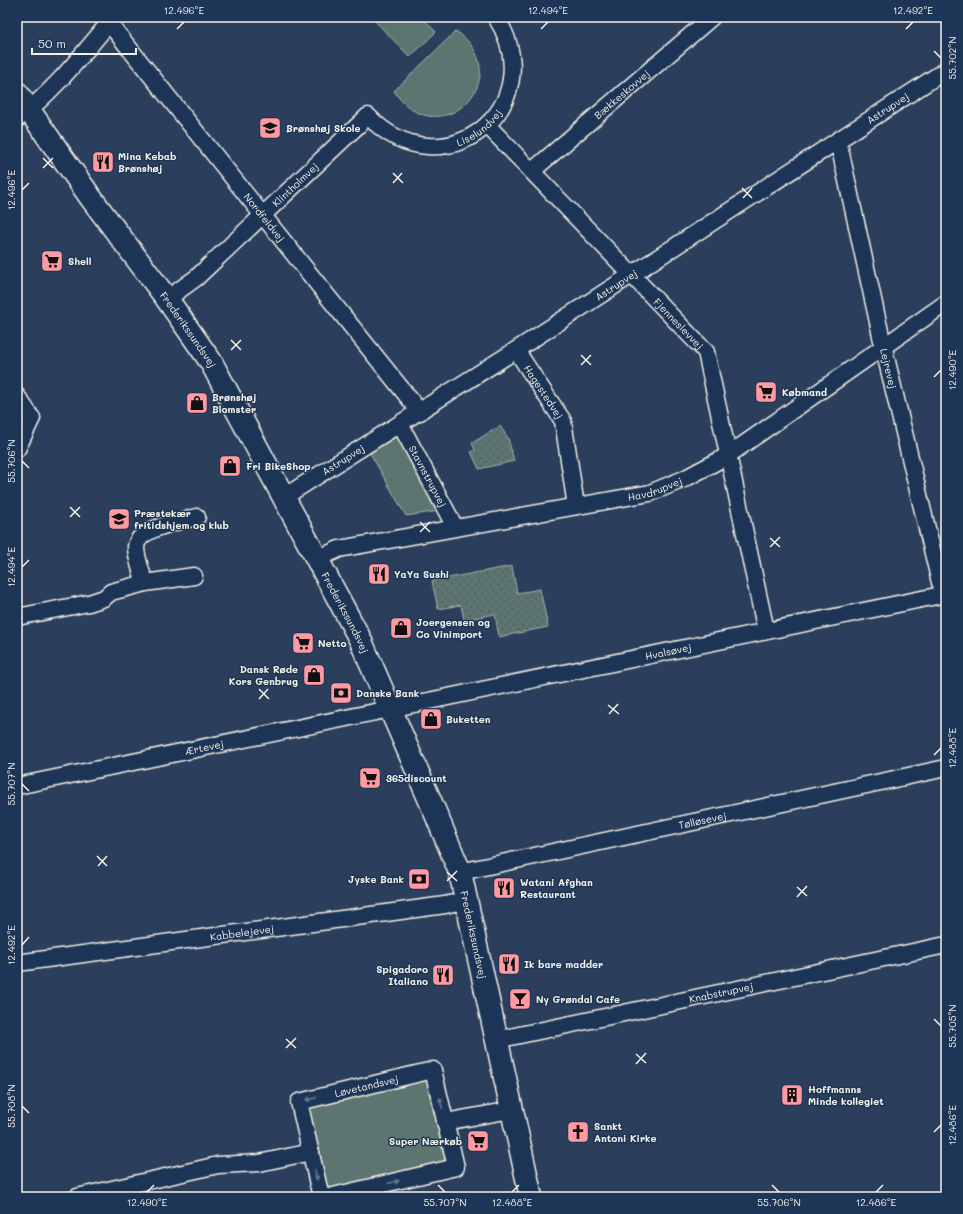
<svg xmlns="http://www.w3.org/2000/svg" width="963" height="1214" viewBox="0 0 963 1214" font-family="Mali,sans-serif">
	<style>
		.grass { fill: url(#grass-dots); stroke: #a8b2ac }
		.park { fill: #5c7470; stroke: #a8b2ac }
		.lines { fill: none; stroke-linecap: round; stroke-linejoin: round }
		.minor-casing { stroke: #f4f1e8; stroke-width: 19 }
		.secondary-casing { stroke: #f4f1e8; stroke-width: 25 }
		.minor { stroke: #1d3557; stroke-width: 16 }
		.secondary { stroke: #1d3557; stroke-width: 22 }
		.oneway { fill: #68778a }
		.ticks { fill: none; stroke: #f4f1e8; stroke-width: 1.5 }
		.labels { text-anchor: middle; stroke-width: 3; stroke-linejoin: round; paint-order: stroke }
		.street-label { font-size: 10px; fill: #f4f1e8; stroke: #1d3557 }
		.poi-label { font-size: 10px; font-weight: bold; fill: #f4f1e8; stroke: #1d3557; text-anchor: start }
		.neatline { fill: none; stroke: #f4f1e8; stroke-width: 1.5 }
		.ticks-label { font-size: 10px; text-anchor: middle; fill: #f4f1e8 }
	</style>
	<defs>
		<pattern id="grass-dots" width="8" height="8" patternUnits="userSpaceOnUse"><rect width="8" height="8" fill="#5c7470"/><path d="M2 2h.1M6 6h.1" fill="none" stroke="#525c59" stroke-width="1.8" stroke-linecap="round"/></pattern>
	</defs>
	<rect width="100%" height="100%" fill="#2b3e5b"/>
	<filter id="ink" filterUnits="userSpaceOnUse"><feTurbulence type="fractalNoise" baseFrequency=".025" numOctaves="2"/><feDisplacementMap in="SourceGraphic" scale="8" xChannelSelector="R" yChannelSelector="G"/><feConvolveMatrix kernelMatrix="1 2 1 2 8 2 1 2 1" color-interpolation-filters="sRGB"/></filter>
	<g filter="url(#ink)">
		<g class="grass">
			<path d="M500,426L508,438L514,461L479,469L471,452L475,450L472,443Z"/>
			<path d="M512,566L517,593L540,589L548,627L499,637L495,614L464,620L461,605L438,609L432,581Z"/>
		</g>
		<g class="park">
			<path d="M371,17H422L436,32L410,57Z"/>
			<path d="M456,31C522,77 437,158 394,91Z"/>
			<path d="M400,434L440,511L406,516L370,453Z"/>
			<path d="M427,1075L446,1166L325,1192L307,1108Z"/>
		</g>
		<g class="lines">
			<g class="minor-casing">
				<g id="minor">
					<path id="s1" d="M109,23L420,412"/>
					<path d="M17,119C54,92 84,52 114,17"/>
					<path id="s2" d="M487,125L706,352L766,631"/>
					<path id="s3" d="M838,140L883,345L943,595"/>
					<path id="s4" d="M532,171L712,17"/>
					<path id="s5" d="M167,299L196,278L368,116C443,194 553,107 496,17"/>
					<path id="s6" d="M516,350L563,421L576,506"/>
					<path d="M17,396L32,418L17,449"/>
					<path id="s7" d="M400,424L455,527"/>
					<path id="s8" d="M284,497L516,350L946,70"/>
					<path id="s9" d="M317,559L339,549L650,493L684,479L727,456L946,303"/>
					<path d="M145,583C142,573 136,558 136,547C137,528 182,521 197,517"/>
					<path d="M17,617L89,603L104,598L111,592L145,583L194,576"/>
					<path id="s10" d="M17,786L946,594"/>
					<path id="s11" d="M460,872L946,768"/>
					<path id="s12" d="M17,963L445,905L466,900"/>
					<path id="s13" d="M496,1040L946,945"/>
					<path d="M445,1122L511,1110"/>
					<path d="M77,1197L218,1165L259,1163L311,1152"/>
					<path id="s14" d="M321,1197L299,1102L433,1070L456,1167L329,1197"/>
				</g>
			</g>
			<g class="secondary-casing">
				<g id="secondary">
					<path id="s15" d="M17,93L91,198L167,299L211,362L360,639L435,812L460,872L531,1197"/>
				</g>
			</g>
			<use href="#minor" class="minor"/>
			<use href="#secondary" class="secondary"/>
		</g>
		<defs><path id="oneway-solid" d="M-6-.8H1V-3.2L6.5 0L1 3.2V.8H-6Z"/></defs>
		<g class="oneway">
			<use href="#oneway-solid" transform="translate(311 1099) rotate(167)"/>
			<use href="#oneway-solid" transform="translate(441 1103) rotate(-103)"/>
			<use href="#oneway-solid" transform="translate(316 1175) rotate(77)"/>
			<use href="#oneway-solid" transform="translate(394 1182) rotate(-13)"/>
		</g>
	</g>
	<path class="ticks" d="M177,29L184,22M541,29L548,22M906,29L913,22M934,51L941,58M43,158L53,168M43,168L53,158M393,173L403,183M393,183L402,173M742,188L752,198M22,190L29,183M743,198L752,188M231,340L241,350M231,350L241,340M581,355L591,365M581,365L591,355M934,377L941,370M22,461L29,468M70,507L80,517M70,517L80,507M420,522L430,532M420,532L430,522M770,538L780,547M770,547L780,537M22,567L29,560M259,689L269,699M259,699L268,689M608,705L619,714M609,714L618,704M934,755L941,748M22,784L29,791M97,856L107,866M98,866L107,856M447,872L457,881M447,881L457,871M797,887L807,896M797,897L807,886M22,945L29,937M934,1019L941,1026M286,1039L296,1048M286,1048L296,1038M636,1054L646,1063M636,1064L646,1053M22,1106L29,1113M934,1132L941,1125M438,1185L445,1192M772,1185L779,1192M147,1192L154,1185M512,1192L519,1185M876,1192L883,1185"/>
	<defs>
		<g id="school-square" transform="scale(1.15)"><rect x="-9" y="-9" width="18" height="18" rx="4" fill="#ff9aa2" stroke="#1d3557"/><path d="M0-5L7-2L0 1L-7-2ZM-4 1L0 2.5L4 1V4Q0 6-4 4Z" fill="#111"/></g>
		<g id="restaurant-square" transform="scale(1.15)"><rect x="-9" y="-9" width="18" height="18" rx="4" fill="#ff9aa2" stroke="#1d3557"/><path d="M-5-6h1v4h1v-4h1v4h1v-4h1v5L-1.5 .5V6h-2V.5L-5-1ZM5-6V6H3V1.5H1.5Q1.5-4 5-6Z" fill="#111"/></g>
		<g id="supermarket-square" transform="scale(1.15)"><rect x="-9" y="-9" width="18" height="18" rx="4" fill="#ff9aa2" stroke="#1d3557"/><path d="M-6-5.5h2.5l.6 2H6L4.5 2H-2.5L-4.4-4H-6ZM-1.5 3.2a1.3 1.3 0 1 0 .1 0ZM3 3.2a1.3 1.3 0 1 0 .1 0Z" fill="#111"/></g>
		<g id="shop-square" transform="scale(1.15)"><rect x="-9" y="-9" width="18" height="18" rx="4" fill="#ff9aa2" stroke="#1d3557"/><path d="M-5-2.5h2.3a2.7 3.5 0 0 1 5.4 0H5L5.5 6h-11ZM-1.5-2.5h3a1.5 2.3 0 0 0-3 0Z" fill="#111"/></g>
		<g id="bank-square" transform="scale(1.15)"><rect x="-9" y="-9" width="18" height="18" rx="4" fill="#ff9aa2" stroke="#1d3557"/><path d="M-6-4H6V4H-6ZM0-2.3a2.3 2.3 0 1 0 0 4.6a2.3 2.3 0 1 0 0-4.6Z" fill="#111"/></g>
		<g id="bar-square" transform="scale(1.15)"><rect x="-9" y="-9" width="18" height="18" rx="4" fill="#ff9aa2" stroke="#1d3557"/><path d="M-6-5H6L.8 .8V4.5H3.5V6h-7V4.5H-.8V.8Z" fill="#111"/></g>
		<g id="building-square" transform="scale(1.15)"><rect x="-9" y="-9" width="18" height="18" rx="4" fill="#ff9aa2" stroke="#1d3557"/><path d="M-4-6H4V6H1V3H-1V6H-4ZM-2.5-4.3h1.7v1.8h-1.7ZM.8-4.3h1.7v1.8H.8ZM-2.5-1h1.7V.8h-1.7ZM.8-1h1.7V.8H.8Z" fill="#111"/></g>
		<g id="church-square" transform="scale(1.15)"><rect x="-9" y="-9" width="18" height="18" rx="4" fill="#ff9aa2" stroke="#1d3557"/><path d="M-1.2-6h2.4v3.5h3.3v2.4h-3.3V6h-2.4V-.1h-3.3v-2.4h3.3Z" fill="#111"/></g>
	</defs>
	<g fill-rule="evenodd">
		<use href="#school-square" x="270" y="128"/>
		<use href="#restaurant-square" x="103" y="162"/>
		<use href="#supermarket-square" x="52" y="261"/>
		<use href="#supermarket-square" x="766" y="392"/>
		<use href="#shop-square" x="197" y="403"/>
		<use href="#shop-square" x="230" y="466"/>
		<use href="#school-square" x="119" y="519"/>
		<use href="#restaurant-square" x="379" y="574"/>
		<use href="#shop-square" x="401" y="628"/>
		<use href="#supermarket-square" x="303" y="643"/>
		<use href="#shop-square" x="314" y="675"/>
		<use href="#bank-square" x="341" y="693"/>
		<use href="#shop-square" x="431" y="719"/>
		<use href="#supermarket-square" x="370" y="778"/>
		<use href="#bank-square" x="419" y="879"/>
		<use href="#restaurant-square" x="504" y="888"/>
		<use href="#restaurant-square" x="509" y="964"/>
		<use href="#restaurant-square" x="443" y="975"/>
		<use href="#bar-square" x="520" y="999"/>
		<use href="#building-square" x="792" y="1095"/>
		<use href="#church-square" x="578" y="1132"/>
		<use href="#supermarket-square" x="478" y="1141"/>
	</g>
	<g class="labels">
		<g class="street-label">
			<text dy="4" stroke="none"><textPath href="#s4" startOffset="118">Bækkeskovvej</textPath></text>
			<text dy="4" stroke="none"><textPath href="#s8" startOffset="718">Astrupvej</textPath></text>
			<text dy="4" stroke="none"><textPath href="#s5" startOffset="397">Liselundvej</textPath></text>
			<text dy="4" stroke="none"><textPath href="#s5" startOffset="172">Klintholmvej</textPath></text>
			<text dy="4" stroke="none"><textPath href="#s1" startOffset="249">Nordfeldvej</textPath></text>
			<text dy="4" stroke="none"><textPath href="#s8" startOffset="394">Astrupvej</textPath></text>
			<text dy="4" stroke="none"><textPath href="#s2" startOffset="276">Fjenneslevvej</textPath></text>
			<text dy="4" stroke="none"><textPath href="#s15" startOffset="292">Frederikssundsvej</textPath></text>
			<text dy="4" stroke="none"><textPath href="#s3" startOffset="234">Lejrevej</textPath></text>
			<text dy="4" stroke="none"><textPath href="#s6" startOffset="50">Hagestedvej</textPath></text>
			<text dy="4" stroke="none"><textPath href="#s8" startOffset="70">Astrupvej</textPath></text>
			<text dy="4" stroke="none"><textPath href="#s7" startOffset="59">Stavnstrupvej</textPath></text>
			<text dy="4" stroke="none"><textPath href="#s9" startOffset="346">Havdrupvej</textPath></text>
			<text dy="4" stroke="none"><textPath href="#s15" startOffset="616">Frederikssundsvej</textPath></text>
			<text dy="4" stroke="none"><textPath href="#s10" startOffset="665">Hvalsøvej</textPath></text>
			<text dy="4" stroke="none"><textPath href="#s10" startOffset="191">Ærtevej</textPath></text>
			<text dy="4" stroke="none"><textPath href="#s11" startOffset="248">Tølløsevej</textPath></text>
			<text dy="4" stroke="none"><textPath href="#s12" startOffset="227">Kabbelejevej</textPath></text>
			<text dy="4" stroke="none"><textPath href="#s15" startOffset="964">Frederikssundsvej</textPath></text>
			<text dy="4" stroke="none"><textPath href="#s13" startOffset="230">Knabstrupvej</textPath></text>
			<text dy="4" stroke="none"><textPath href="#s14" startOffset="167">Løvetandsvej</textPath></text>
		</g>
		<g class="poi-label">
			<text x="286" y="132">Brønshøj Skole</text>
			<text x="118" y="160">Mina Kebab<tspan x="118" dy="12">Brønshøj</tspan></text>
			<text x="68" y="265">Shell</text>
			<text x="782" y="396">Købmand</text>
			<text x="212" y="401">Brønshøj<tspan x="212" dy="12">Blomster</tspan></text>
			<text x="246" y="470">Fri BikeShop</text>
			<text x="134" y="517">Præstekær<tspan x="134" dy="12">fritidshjem og klub</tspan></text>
			<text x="394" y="578">YaYa Sushi</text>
			<text x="416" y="626">Joergensen og<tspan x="416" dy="12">Co Vinimport</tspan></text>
			<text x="318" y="647">Netto</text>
			<text x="298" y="673" text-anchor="end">Dansk Røde<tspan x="298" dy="12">Kors Genbrug</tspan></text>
			<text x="356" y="697">Danske Bank</text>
			<text x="446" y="723">Buketten</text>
			<text x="386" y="782">365discount</text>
			<text x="404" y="883" text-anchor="end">Jyske Bank</text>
			<text x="520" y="886">Watani Afghan<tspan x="520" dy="12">Restaurant</tspan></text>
			<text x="524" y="968">Ik bare madder</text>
			<text x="428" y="973" text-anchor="end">Spigadoro<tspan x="428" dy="12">Italiano</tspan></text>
			<text x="536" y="1003">Ny Grøndal Cafe</text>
			<text x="808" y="1093">Hoffmanns<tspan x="808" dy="12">Minde kollegiet</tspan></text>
			<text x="594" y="1130">Sankt<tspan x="594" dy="12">Antoni Kirke</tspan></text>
			<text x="462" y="1145" text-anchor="end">Super Nærkøb</text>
		</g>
	</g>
	<rect width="963" height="1214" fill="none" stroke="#1d3557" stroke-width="44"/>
	<path d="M32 48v6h104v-6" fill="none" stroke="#f4f1e8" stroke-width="2"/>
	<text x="38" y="48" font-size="12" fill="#f4f1e8" stroke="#1d3557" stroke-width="3" paint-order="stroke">50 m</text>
	<rect x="22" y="22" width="919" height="1170" class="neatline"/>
	<g class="ticks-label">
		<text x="184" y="14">12.496°E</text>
		<text x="548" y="14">12.494°E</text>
		<text x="913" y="14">12.492°E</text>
		<text transform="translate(952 58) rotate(-90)" y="4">55.702°N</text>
		<text transform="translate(11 190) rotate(-90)" y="4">12.496°E</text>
		<text transform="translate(952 370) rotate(-90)" y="4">12.490°E</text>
		<text transform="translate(11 461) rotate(-90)" y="4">55.706°N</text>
		<text transform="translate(11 567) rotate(-90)" y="4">12.494°E</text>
		<text transform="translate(952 748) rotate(-90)" y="4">12.488°E</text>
		<text transform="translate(11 784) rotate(-90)" y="4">55.707°N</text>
		<text transform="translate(11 945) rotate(-90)" y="4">12.492°E</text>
		<text transform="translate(952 1026) rotate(-90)" y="4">55.705°N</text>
		<text transform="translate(11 1106) rotate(-90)" y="4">55.708°N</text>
		<text transform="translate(952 1125) rotate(-90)" y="4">12.486°E</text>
		<text x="147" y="1206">12.490°E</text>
		<text x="445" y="1206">55.707°N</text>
		<text x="512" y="1206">12.488°E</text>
		<text x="779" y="1206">55.706°N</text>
		<text x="876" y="1206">12.486°E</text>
	</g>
</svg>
